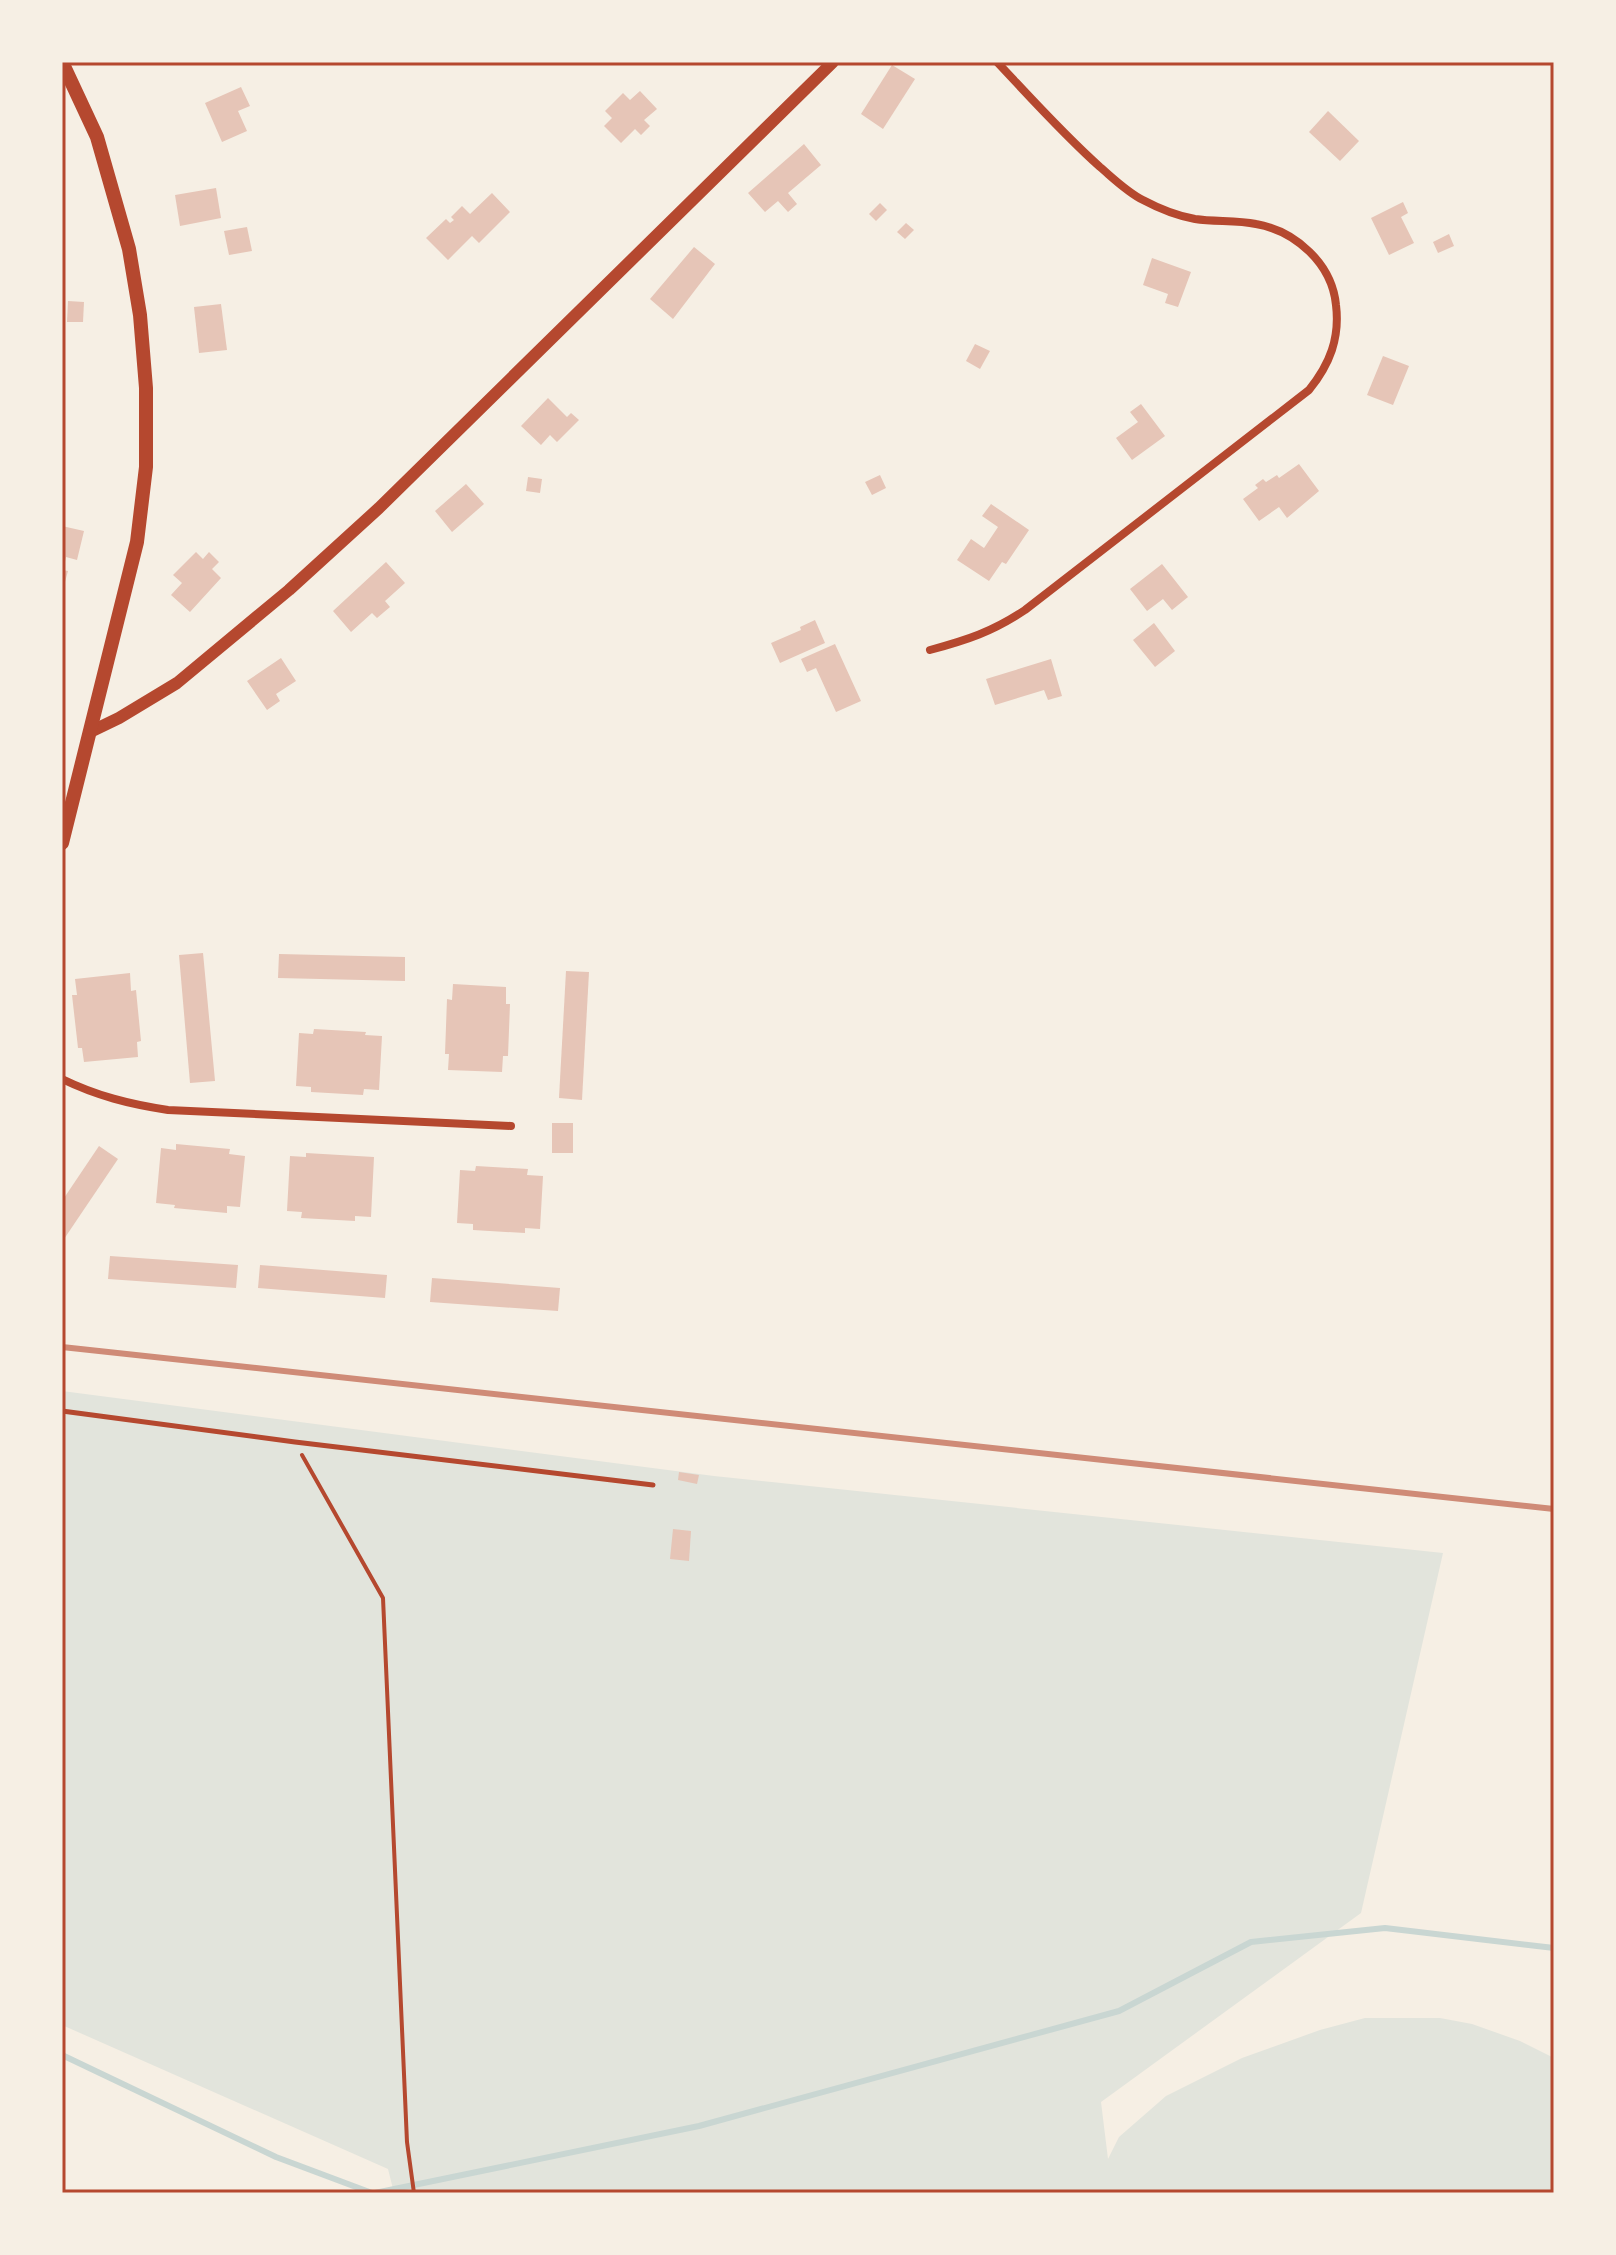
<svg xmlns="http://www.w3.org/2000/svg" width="1616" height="2255" viewBox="0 0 1616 2255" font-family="'Alegreya Sans',sans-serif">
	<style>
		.green { fill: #e2e4dc }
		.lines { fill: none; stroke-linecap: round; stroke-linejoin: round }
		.stream { stroke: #c9d6d2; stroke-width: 6 }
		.building { fill: #e6c5b7 }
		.path { stroke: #b5482f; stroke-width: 4 }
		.service { stroke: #b5482f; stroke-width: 5 }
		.minor { stroke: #b5482f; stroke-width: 8 }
		.tertiary { stroke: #b5482f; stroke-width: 12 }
		.secondary { stroke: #b5482f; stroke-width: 14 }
		.rail { stroke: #cf8b77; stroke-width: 6 }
		.neatline { fill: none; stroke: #b5482f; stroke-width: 3 }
	</style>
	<rect width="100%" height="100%" fill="#f6efe4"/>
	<path class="green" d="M62,1391L714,1476L1443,1553L1361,1913L1101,2102L1108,2159L1119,2137L1166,2096L1242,2058L1320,2030L1365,2018H1440L1472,2024L1520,2041L1554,2058V2193H394L388,2169L62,2025Z"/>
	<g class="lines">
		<g class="stream">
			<path d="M62,2055L276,2157L372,2193"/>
			<path d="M375,2193L699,2126L1119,2011L1251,1942L1385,1928L1554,1948"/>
		</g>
	</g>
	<g class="building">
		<path d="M892,65L915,79L883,129L861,114Z"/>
		<path d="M241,87L250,106L238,111L247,131L222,142L205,103Z"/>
		<path d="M640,91L657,109L644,120L650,126L641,135L635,129L621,143L604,126L612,118L605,111L623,93L630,100Z"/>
		<path d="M1328,111L1359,141L1340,161L1309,132Z"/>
		<path d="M804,144L821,165L788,193L797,204L788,212L778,201L765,212L748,193Z"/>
		<path d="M216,188L221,218L180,226L175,195Z"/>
		<path d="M492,193L510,212L479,243L472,236L448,260L426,238L446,219L450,223L454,220L451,217L462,206L470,214Z"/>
		<path d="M1403,202L1408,213L1401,217L1414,243L1389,255L1371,218Z"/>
		<path d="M880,203L887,210L876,221L869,214Z"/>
		<path d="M906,223L914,230L905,239L897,232Z"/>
		<path d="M247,227L252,251L229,255L224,231Z"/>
		<path d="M1449,234L1454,246L1438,253L1433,242Z"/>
		<path d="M694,247L715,264L673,319L650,299Z"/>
		<path d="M1152,258L1191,272L1178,307L1165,303L1168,294L1143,285Z"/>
		<path d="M68,301L84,302L83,322H67Z"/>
		<path d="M221,304L227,350L199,353L194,307Z"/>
		<path d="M975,344L990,351L980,369L966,361Z"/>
		<path d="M1383,356L1409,366L1393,405L1367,395Z"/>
		<path d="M548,398L567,417L571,413L579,420L557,442L550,435L541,445L521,426Z"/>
		<path d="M1141,404L1165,436L1132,460L1116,438L1138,422L1130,412Z"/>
		<path d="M1299,464L1319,491L1287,518L1279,507L1259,521L1243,499L1258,488L1255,485L1263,479L1266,482L1277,475L1279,478Z"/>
		<path d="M880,475L886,488L872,495L865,482Z"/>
		<path d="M528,477L542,479L540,493L526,491Z"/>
		<path d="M466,484L484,504L452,532L435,511Z"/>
		<path d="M991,504L1029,530L1006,564L1002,562L989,581L957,560L971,539L984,548L998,527L982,516Z"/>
		<path d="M62,526L84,531L77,560L66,557L63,570L68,571L63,589Z"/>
		<path d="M196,552L203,559L209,552L219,562L212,569L221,578L190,612L171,595L182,583L173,575Z"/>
		<path d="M386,562L405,583L385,601L390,607L377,618L372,613L351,632L333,611Z"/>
		<path d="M1162,564L1188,597L1172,610L1163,599L1147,611L1130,589Z"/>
		<path d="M815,620L825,643L780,663L771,643L801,630L800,627Z"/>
		<path d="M1154,623L1175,651L1155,667L1133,640Z"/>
		<path d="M835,644L861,701L836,712L816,668L807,672L801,659Z"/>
		<path d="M281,658L296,681L276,694L280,701L267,710L247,681Z"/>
		<path d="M1051,659L1062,696L1048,700L1044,690L995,705L986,679Z"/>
		<path d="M203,953L215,1081L190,1083L179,955Z"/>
		<path d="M279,954L405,957V981L278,978Z"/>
		<path d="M566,971L589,972L582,1100L559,1098Z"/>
		<path d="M130,973L131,991L136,990L141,1041L137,1042L138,1057L84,1062L82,1048H78L72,995H77L75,979Z"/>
		<path d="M453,984L506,987V1004H510L508,1056H503L502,1072L448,1070L449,1054H445L447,999L452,1000Z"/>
		<path d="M314,1029L366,1032L365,1035L382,1036L379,1090L364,1089L363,1095L311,1092V1087L296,1086L299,1033L313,1034Z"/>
		<rect x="552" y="1123" width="21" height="30"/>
		<path d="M176,1144L230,1149L229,1154L245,1156L240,1207L227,1206V1213L174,1208L175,1205L156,1203L161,1148L176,1150Z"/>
		<path d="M99,1146L118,1159L62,1242V1201Z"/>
		<path d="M306,1153L374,1157L371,1217L355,1216V1221L301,1218L302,1212L287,1211L290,1156L306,1157Z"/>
		<path d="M476,1166L528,1169L527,1175L543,1176L540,1229L525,1228V1233L473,1230V1224L457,1223L460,1170L475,1171Z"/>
		<path d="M110,1256L238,1265L236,1288L108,1279Z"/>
		<path d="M260,1265L387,1275L385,1298L258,1288Z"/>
		<path d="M432,1278L560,1288L558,1311L430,1302Z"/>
		<path d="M679,1472L699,1475L697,1484L678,1480Z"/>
		<path d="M673,1529L691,1531L689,1561L670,1559Z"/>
	</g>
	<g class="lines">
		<path class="path" d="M302,1455L383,1598L407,2142L414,2193"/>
		<path class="service" d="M62,1411L295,1442L653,1485"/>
		<g class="minor">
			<path d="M930,650C967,640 992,632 1025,610L1309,390C1330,364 1340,338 1336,305C1332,264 1296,231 1256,224C1236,220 1215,222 1195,219C1178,216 1158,208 1143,200C1127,192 1113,178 1100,167C1063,134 1030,97 997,62"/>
			<path d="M62,1079C97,1096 129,1104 168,1110L511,1126"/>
		</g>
		<path class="tertiary" d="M90,732L119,718L177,683L289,590L379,508L833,62"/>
		<path class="secondary" d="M62,62L97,137L129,249L140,315L146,388V467L137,542L62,843"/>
		<path class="rail" d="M62,1347L1554,1509"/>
	</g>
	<rect width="1616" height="2255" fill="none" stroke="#f6efe4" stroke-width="128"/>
	<rect x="64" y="64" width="1488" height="2127" class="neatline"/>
</svg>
